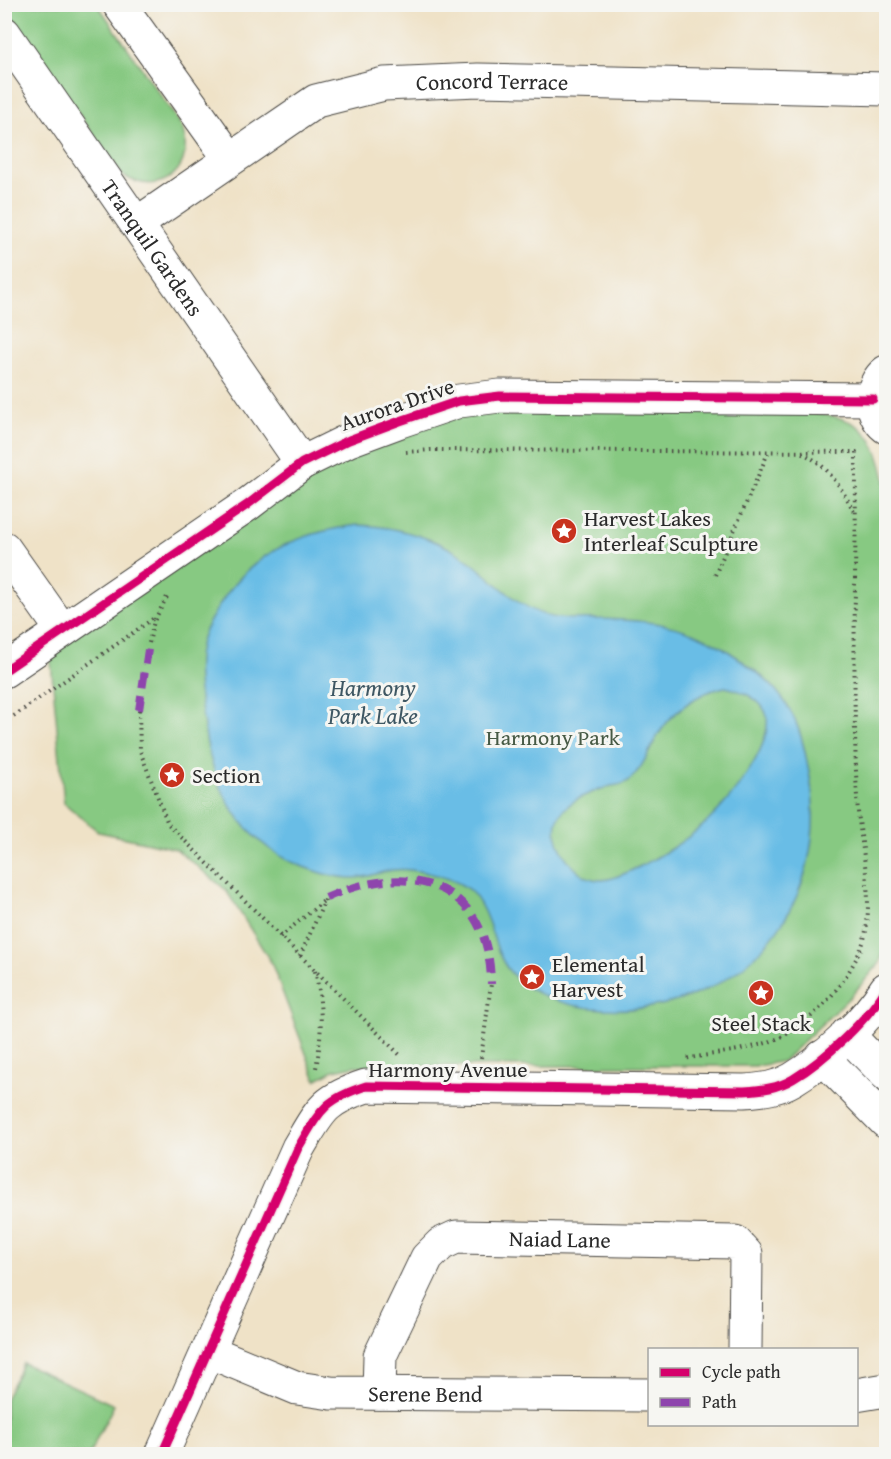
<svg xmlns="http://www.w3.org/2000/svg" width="891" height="1459" viewBox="0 0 891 1459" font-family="'Gentium Book Plus',serif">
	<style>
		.green { fill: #87c982; stroke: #597a56; stroke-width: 1.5 }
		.water { fill: #69bde6; stroke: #4a7488; stroke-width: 1.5; fill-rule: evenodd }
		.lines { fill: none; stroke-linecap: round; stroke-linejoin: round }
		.minor-casing { stroke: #484642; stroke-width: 35 }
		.path { stroke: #484642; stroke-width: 4; stroke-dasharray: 1.5 4.5; stroke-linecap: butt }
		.minor { stroke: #fff; stroke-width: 33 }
		.quiet { stroke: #8e44ad; stroke-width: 8; stroke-dasharray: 15 8; stroke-linecap: butt }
		.cycleway-casing { stroke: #f6f6f2; stroke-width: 13 }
		.cycleway { stroke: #d6006c; stroke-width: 9 }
		.labels { text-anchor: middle; stroke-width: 6; stroke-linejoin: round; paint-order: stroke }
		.street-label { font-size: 22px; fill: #2b2b2b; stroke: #f6f6f2 }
		.poi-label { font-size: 22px; fill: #2b2b2b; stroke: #f6f6f2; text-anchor: start }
		.park-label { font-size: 22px; fill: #475a45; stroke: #f6f6f2 }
		.water-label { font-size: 24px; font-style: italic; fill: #3e5763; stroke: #f6f6f2 }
	</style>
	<rect width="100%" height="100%" fill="#f6f6f2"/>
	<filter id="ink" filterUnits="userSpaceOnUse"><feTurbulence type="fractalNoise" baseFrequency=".0167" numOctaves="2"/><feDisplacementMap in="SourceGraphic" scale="12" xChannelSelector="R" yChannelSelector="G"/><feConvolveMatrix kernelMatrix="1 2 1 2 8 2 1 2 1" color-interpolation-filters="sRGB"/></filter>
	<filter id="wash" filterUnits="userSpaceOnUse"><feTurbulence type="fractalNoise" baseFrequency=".008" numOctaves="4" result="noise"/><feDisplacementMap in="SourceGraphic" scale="24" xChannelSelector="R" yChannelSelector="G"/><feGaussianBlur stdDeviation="1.35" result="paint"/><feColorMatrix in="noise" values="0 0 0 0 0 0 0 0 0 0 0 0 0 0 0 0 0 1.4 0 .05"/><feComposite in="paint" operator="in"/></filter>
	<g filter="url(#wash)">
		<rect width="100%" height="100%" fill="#efe2c7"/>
		<g class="green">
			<path d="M4,5H98L181,125C198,167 162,200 122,175L5,10Z"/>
			<path d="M471,407L787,409C849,418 874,416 886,485V940L880,963L852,995L783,1061L758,1066H355L334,1070L316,1080L271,962L226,890L176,849L99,832L64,803L50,652L312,472Z"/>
			<path d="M23,1363L114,1405L89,1454H5V1399Z"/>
		</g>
		<path class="water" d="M358,525C396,526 443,539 473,564C495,581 517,606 545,615C561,621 581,618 598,619C643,620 685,623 725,649C743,661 766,677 779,694C797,716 803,740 808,767C837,902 742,1017 603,1009C564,1007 514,992 499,953C492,935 485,903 469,890C454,877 412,867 393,870C379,872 364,879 350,878C320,876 284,862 261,842C226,812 210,770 204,726C200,697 193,666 202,638C204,630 210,621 214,614C246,556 294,533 358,525ZM725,687C740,690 764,699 767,717C771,749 730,800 708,821C686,841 655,860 628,872C616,877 605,882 593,879C569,873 544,832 563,811C573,798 595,791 611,786C616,785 623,785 628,781C644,768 649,749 660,732C674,710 699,692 725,687Z"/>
	</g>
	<g filter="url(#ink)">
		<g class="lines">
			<g class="minor-casing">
				<g id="minor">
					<path d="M119,4L230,159"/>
					<path id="s1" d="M4,33L302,463"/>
					<path id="s2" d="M138,223L316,101L384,84L478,80L886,89"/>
					<path d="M886,372C869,385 869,414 886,427"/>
					<path d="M4,548L62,630"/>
					<path d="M4,671L247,505L302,463L349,440L400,421L459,401L500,396L873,399"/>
					<path d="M847,1034L886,1074"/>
					<path d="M822,1057L886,1122"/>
					<path id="s3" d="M208,1351L297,1388L331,1393L650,1395"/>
					<path id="s4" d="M379,1393L380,1356L427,1258L441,1244L456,1237L735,1242L746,1254L745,1350"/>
					<path d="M856,1395L886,1390"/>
					<path d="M162,1454L298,1148C320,1111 323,1100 366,1086L744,1091C762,1090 778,1088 793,1079C825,1060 867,1020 886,989"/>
				</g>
			</g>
			<g class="path">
				<path d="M406,452L431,450L856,452C856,567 852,683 857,798C859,844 880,913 858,955C841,990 807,1029 769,1042C742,1051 712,1054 684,1059"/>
				<path d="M802,453C827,464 843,489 855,514"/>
				<path d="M715,575L768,453"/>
				<path d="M149,643L154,621L167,597"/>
				<path d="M139,710L140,751L168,824L402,1057"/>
				<path d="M4,723L154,618"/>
				<path d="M280,937L326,899"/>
				<path d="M300,956L326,898"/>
				<path d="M315,971C323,1004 322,1036 316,1068"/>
				<path d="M481,1058L491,984"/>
			</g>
			<use href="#minor" class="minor"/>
			<g class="quiet">
				<path d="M139,710L149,643"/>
				<path d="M326,898C409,860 490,881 491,984"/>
			</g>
			<g class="cycleway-casing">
				<g id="cycleway">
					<path d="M4,671L247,505L302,463L349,440L400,421L459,401L500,396L873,399"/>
					<path d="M162,1454L298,1148C320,1111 323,1100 366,1086L744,1091C762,1090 778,1088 793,1079C825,1060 867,1020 886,989"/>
				</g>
			</g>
			<use href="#cycleway" class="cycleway"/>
		</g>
	</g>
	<defs>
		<g id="sight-disc" transform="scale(1.35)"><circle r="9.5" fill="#c8321e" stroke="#f6f6f2"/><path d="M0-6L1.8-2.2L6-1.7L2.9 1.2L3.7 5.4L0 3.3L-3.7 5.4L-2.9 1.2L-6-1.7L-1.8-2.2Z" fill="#fff"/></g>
	</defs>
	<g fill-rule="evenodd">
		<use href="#sight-disc" x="564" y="531"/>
		<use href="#sight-disc" x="172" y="775"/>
		<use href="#sight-disc" x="532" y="977"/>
		<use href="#sight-disc" x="761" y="993"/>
	</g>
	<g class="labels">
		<g class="street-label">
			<text dy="8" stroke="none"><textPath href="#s2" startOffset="394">Concord Terrace</textPath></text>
			<text dy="8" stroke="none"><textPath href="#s1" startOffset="261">Tranquil Gardens</textPath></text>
			<text transform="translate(397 404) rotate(-19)" y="8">Aurora Drive</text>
			<text x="448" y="1077">Harmony Avenue</text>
			<text dy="8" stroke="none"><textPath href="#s4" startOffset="286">Naiad Lane</textPath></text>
			<text dy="8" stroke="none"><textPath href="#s3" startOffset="225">Serene Bend</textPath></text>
		</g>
		<g class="poi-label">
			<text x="584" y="526">Harvest Lakes<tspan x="584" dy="25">Interleaf Sculpture</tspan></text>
			<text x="192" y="783">Section</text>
			<text x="552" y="972">Elemental<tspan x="552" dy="25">Harvest</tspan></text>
			<text x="761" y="1031" text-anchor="middle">Steel Stack</text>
		</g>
		<g class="park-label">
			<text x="553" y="745">Harmony Park</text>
		</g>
		<g class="water-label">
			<text x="373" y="696">Harmony<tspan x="373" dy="28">Park Lake</tspan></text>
		</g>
	</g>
	<rect width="891" height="1459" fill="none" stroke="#f6f6f2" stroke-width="24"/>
	<rect x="648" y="1348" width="210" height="78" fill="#f6f6f2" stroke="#a5a5a2" stroke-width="1.5"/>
	<rect x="660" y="1368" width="30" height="9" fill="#d6006c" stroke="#a5a5a2" stroke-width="1.5"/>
	<text x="702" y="1378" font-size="18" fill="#2b2b2b">Cycle path</text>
	<rect x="660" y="1398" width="30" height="9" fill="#8e44ad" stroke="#a5a5a2" stroke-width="1.5"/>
	<text x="702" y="1408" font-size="18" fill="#2b2b2b">Path</text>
</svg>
